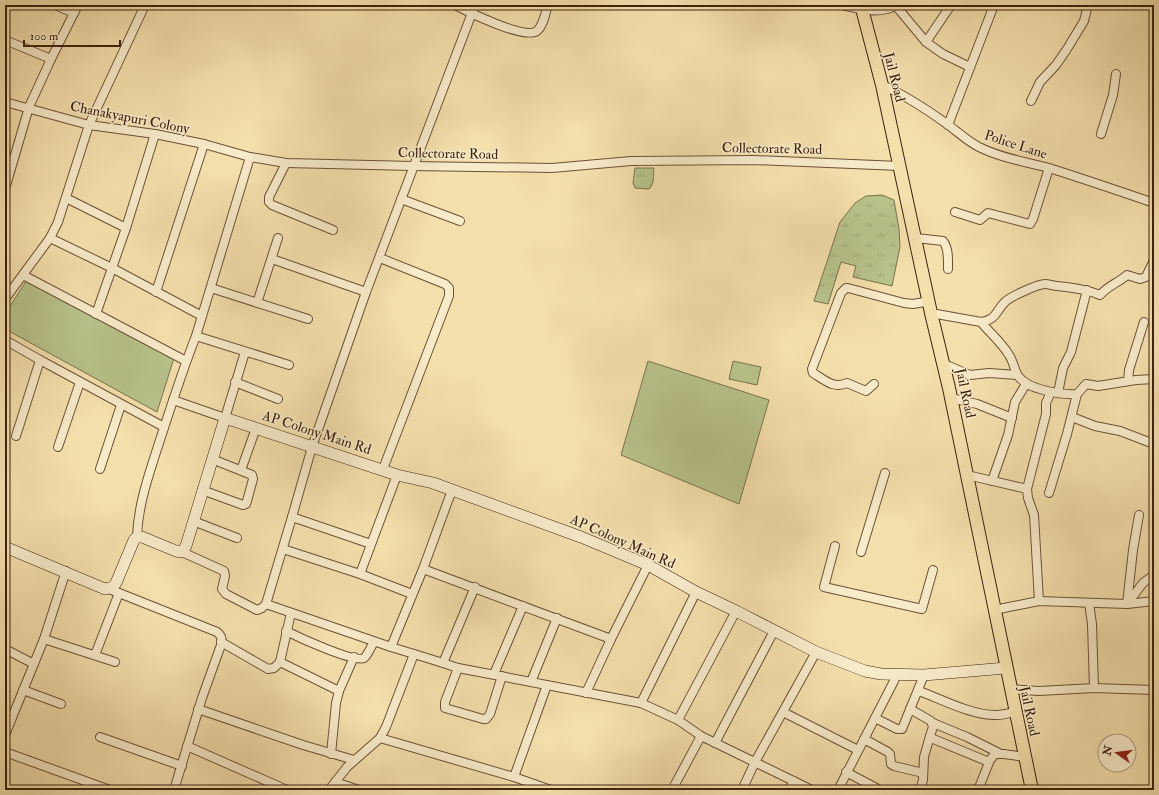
<svg xmlns="http://www.w3.org/2000/svg" width="1159" height="795" viewBox="0 0 1159 795" font-family="'IM FELL Double Pica',serif">
	<style>
		.grass { fill: url(#grass-tufts); stroke: #7a724d }
		.park { fill: #b8c38c; stroke: #7a724d }
		.lines { fill: none; stroke-linecap: round; stroke-linejoin: round }
		.street-casing { stroke: #6b5236; stroke-width: 10 }
		.secondary-casing { stroke: #3d220e; stroke-width: 12 }
		.primary-casing { stroke: #3d220e; stroke-width: 14 }
		.street { stroke: #f8ebca; stroke-width: 8 }
		.secondary { stroke: #f8ebca; stroke-width: 11 }
		.primary { stroke: #f4e0ad; stroke-width: 12 }
		.labels { text-anchor: middle; stroke-width: 3; stroke-linejoin: round; paint-order: stroke }
		.street-label { font-size: 14px; fill: #3d220e; stroke: #f8ebca }
	</style>
	<defs>
		<pattern id="grass-tufts" width="24" height="20" patternUnits="userSpaceOnUse"><rect width="24" height="20" fill="#b8c38c"/><path d="M3 7l-1-3M5 7V3M7 7l1-3M15 17l-1-3M17 17v-4M19 17l1-3" fill="none" stroke="#9fa778"/></pattern>
	</defs>
	<rect width="100%" height="100%" fill="#f4e0ad"/>
	<filter id="stains"><feTurbulence type="fractalNoise" baseFrequency=".005" numOctaves="4"/><feColorMatrix values="0 0 0 0 .2 0 0 0 0 .09 0 0 0 0 .02 0 0 0 .5 -.17"/></filter>
	<radialGradient id="worn" r=".72"><stop offset=".6" stop-color="#630" stop-opacity="0"/><stop offset="1" stop-color="#630" stop-opacity=".3"/></radialGradient>
	<g class="grass">
		<path d="M635,168H654C653,175 655,184 649,189L635,188L633,183Z"/>
		<path d="M882,195L894,200L899,229L900,247L892,286L853,277L856,266L841,262L828,304L814,301L840,222L855,203L866,196Z"/>
	</g>
	<g class="park">
		<path d="M28,278L175,355L157,412L5,329V314Z"/>
		<path d="M648,361L769,400L739,504L621,455Z"/>
		<path d="M733,361L761,367L757,385L729,379Z"/>
	</g>
	<g class="lines">
		<g class="street-casing">
			<g id="street">
				<path d="M55,5L74,13"/>
				<path d="M455,5C468,12 525,40 537,31C544,25 545,13 548,5"/>
				<path d="M842,5C859,9 880,15 897,5"/>
				<path d="M896,6L926,42L943,54L970,67"/>
				<path d="M5,40L51,59"/>
				<path d="M926,42L951,5"/>
				<path d="M882,85C905,95 926,109 947,124C958,132 967,141 979,147C1001,158 1026,162 1049,168C1084,179 1119,191 1154,203"/>
				<path d="M1031,101L1040,82L1056,65L1067,49L1084,21L1088,5"/>
				<path d="M5,102L89,125L155,134L204,144L250,157"/>
				<path d="M948,125L994,5"/>
				<path d="M1101,134L1113,95L1116,74"/>
				<path d="M286,163L269,197V202L272,205L333,230"/>
				<path d="M5,189L29,107L51,59L78,5"/>
				<path d="M66,198L126,228"/>
				<path d="M401,199L460,221"/>
				<path d="M955,212L980,220L988,213L1030,224L1033,219L1049,168"/>
				<path d="M50,238L112,268L202,316"/>
				<path d="M916,238L943,241C949,248 948,261 948,269"/>
				<path d="M380,258L445,284L449,288V296L383,469"/>
				<path d="M272,259L366,292"/>
				<path d="M23,275L186,361"/>
				<path d="M211,288L308,319"/>
				<path d="M156,292L204,144"/>
				<path d="M5,299L50,238L58,222L89,125L145,5"/>
				<path d="M257,303L278,238"/>
				<path d="M931,313L981,322C998,319 995,311 1006,301C1012,296 1038,284 1045,284C1049,284 1054,286 1057,286C1073,288 1085,289 1100,295C1109,285 1118,283 1127,275L1140,279L1146,277L1154,260"/>
				<path d="M96,314L126,228L155,134"/>
				<path d="M981,322C990,333 1002,343 1009,355C1014,362 1014,371 1019,377C1029,390 1062,395 1077,394L1086,384L1098,386L1136,380L1154,379"/>
				<path d="M196,336L289,365"/>
				<path d="M5,340L40,360"/>
				<path d="M944,364L970,375L989,373L1017,375"/>
				<path d="M1128,381L1129,370L1144,322"/>
				<path d="M235,382L278,399"/>
				<path d="M874,384L866,391L847,383C833,389 825,380 813,373L812,369L841,293L846,288H848L904,303L913,304L930,301"/>
				<path d="M1058,393L1063,368L1071,352L1087,290"/>
				<path d="M951,398L977,404L1012,418"/>
				<path d="M173,400L225,418L245,352"/>
				<path d="M1072,417L1095,426L1120,431L1154,444"/>
				<path d="M16,436L40,360L164,427"/>
				<path d="M58,447L80,382"/>
				<path d="M100,469L121,405"/>
				<path d="M241,470L256,428"/>
				<path d="M967,475L1027,489"/>
				<path d="M992,481L1008,435L1015,402L1026,384"/>
				<path d="M202,490L243,505L246,504L247,501L253,479L252,475L212,459"/>
				<path d="M1049,493L1067,434L1077,394"/>
				<path d="M1139,515L1133,550L1127,604L1154,601"/>
				<path d="M292,517L371,544"/>
				<path d="M193,521L237,538"/>
				<path d="M1154,533V540"/>
				<path d="M137,537C138,505 149,474 159,443C171,407 182,371 196,336L250,157L286,163L413,166L552,168L631,161L754,160L900,166"/>
				<path d="M835,546L824,587L922,609L933,570"/>
				<path d="M283,549L360,574L412,594"/>
				<path d="M182,552L224,571L225,576L222,589L226,594L257,610L262,608L266,604L292,517L312,447L366,292L475,5"/>
				<path d="M861,552L885,473"/>
				<path d="M423,569L611,639"/>
				<path d="M360,574L397,475"/>
				<path d="M109,589L217,632C222,636 222,639 221,645L202,698L174,790"/>
				<path d="M1039,601L1034,515L1028,498L1027,489L1046,414V403L1051,392"/>
				<path d="M1089,603L1092,624L1094,688"/>
				<path d="M266,604L391,647"/>
				<path d="M994,610L1039,601L1127,604L1143,583L1154,575"/>
				<path d="M286,631C298,637 354,663 364,658C368,655 371,646 374,642"/>
				<path d="M44,639L115,662"/>
				<path d="M221,642L268,669L274,668L280,662L339,691"/>
				<path d="M5,649L34,664"/>
				<path d="M414,654L443,663L475,587"/>
				<path d="M95,655L119,593"/>
				<path d="M280,662L291,613"/>
				<path d="M443,663L458,668L641,703L678,720L701,736L736,753L812,790"/>
				<path d="M458,668L445,702V708L483,719H486L490,714L502,676"/>
				<path d="M494,674L523,606"/>
				<path d="M531,682L557,618"/>
				<path d="M1010,689L1039,691L1094,688L1154,690"/>
				<path d="M23,690L61,704"/>
				<path d="M919,691C941,699 973,716 997,715C1003,715 1009,713 1015,712"/>
				<path d="M586,693L611,639L648,565"/>
				<path d="M641,703L696,592"/>
				<path d="M198,709L303,745L354,760"/>
				<path d="M910,709L931,721L933,727L930,736L931,738L989,762"/>
				<path d="M783,712L858,750"/>
				<path d="M875,718L897,729H902L924,675"/>
				<path d="M678,720L736,611"/>
				<path d="M933,723L967,737L999,753"/>
				<path d="M5,735L44,639L66,571"/>
				<path d="M100,737L182,766"/>
				<path d="M380,738L514,777L551,790"/>
				<path d="M864,739L888,752L890,754L891,764L894,766L923,773"/>
				<path d="M715,743L774,631"/>
				<path d="M187,746L287,790"/>
				<path d="M5,752L110,790"/>
				<path d="M331,754L336,703L339,691L354,657"/>
				<path d="M846,772L880,790"/>
				<path d="M514,777L547,685"/>
				<path d="M335,782L359,790"/>
				<path d="M5,790H6"/>
				<path d="M329,790L347,767L380,738L386,727L414,654L391,647L423,569L452,490"/>
				<path d="M672,790L701,736"/>
				<path d="M742,790L755,762L816,652"/>
				<path d="M789,790L794,781"/>
				<path d="M838,790L894,681L896,675"/>
				<path d="M920,790L923,780L924,757L930,736"/>
				<path d="M978,790L990,760L995,754H1004L1025,757"/>
			</g>
		</g>
		<g class="secondary-casing">
			<path id="secondary" d="M5,547L105,589L113,587L116,583L134,540L137,537H142L176,551L182,552L186,546L225,418L397,475L433,483L581,537L648,565L696,592L736,611L816,652L865,671L881,674L924,675L1006,668"/>
		</g>
		<g class="primary-casing">
			<path id="primary" d="M861,5L882,85L931,313L949,388L1032,790"/>
		</g>
		<use href="#street" class="street"/>
		<use href="#secondary" class="secondary"/>
		<use href="#primary" class="primary"/>
	</g>
	<g class="labels">
		<g class="street-label">
			<text transform="translate(895 77) rotate(76)" y="5">Jail Road</text>
			<text transform="translate(130 117) rotate(11)" y="5">Chanakyapuri Colony</text>
			<text transform="translate(1016 144) rotate(18)" y="5">Police Lane</text>
			<text transform="translate(772 148) rotate(1)" y="5">Collectorate Road</text>
			<text transform="translate(448 153) rotate(1)" y="5">Collectorate Road</text>
			<text transform="translate(966 393) rotate(78)" y="5">Jail Road</text>
			<text transform="translate(317 432) rotate(18)" y="5">AP Colony Main Rd</text>
			<text transform="translate(623 541) rotate(24)" y="5">AP Colony Main Rd</text>
			<text transform="translate(1030 711) rotate(78)" y="5">Jail Road</text>
		</g>
	</g>
	<rect width="1159" height="795" fill="none" stroke="#f4e0ad" stroke-width="20"/>
	<rect x="6" y="6" width="1147" height="783" fill="none" stroke="#3d220e" stroke-width="2"/>
	<rect x="10" y="10" width="1139" height="775" fill="none" stroke="#3d220e"/>
	<g transform="translate(1117 753) rotate(284)"><circle r="19" fill="#f8ebca" stroke="#ad9b7f"/>
	<path d="M0-3L7 15L0 10L-7 15Z" fill="#8f2418"/>
	<text y="-6" font-size="11" font-weight="bold" text-anchor="middle" fill="#3d220e">N</text>
	</g>
	<path d="M24 40v6h96v-6" fill="none" stroke="#3d220e" stroke-width="2"/>
	<text x="30" y="40" font-size="12" fill="#3d220e" stroke="#f8ebca" stroke-width="3" paint-order="stroke">100 m</text>
	<rect width="100%" height="100%" filter="url(#stains)"/>
	<rect width="100%" height="100%" fill="url(#worn)"/>
</svg>
